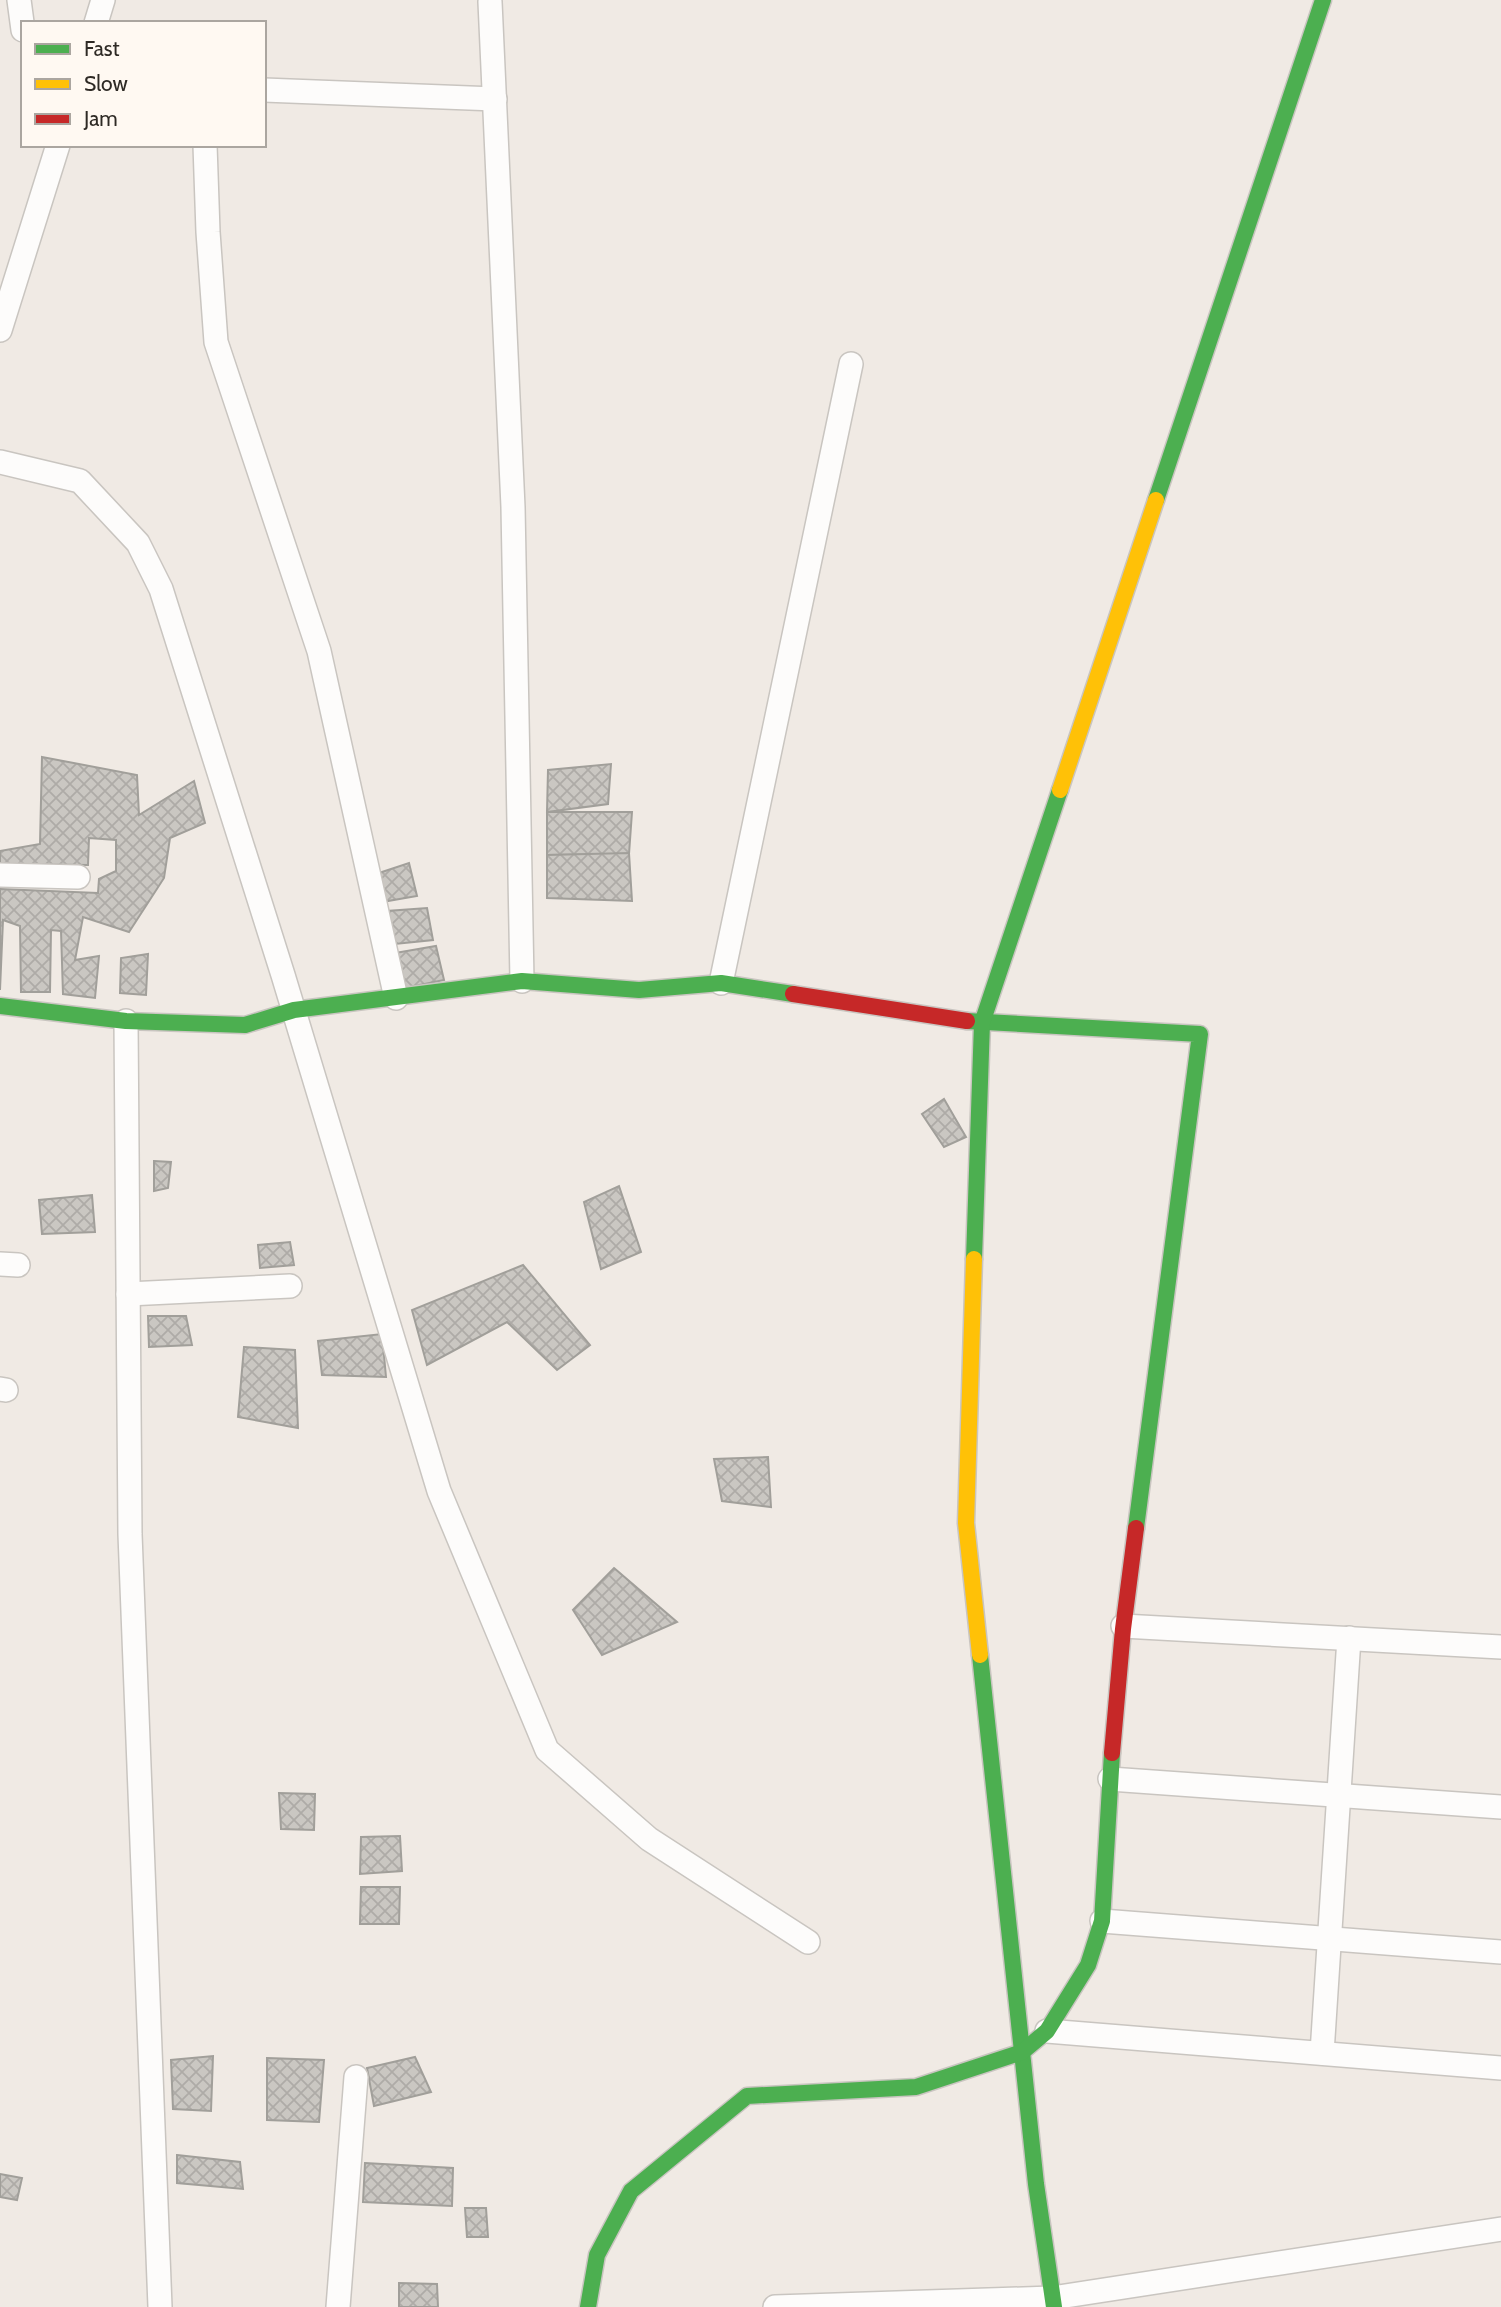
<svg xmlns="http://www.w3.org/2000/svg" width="1501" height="2307" viewBox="0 0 1501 2307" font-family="Cabin,sans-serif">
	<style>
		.building { fill: url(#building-cross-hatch); stroke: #a19f9a; stroke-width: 2 }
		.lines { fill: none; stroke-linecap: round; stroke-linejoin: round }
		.street-casing { stroke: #c9c5c0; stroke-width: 26 }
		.fast-casing { stroke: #c9c5c0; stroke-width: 19 }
		.slow-casing { stroke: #c9c5c0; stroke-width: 19 }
		.jam-casing { stroke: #c9c5c0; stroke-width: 19 }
		.street { stroke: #fdfcfb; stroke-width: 23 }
		.fast { stroke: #4caf50; stroke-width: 16 }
		.slow { stroke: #ffc107; stroke-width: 16 }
		.jam { stroke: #c62828; stroke-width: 16 }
	</style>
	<defs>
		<pattern id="building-cross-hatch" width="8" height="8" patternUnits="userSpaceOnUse" patternTransform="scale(1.75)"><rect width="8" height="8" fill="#cac7c2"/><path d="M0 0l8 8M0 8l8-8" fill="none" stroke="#aeaba7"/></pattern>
	</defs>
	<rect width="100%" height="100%" fill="#f0eae4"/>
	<g class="building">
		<path d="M42,757L137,775L139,815L194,781L205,823L170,838L164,878L129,932L83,917L75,960L99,956L95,998L63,994L61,931L51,930L50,992H21L20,926L3,920L0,990V889L98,893L99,879L116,871V840L89,838L88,865L0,864V851L40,844Z"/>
		<path d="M611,764L608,804L547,812L548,770Z"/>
		<path d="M547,812H632L629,854L547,855Z"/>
		<path d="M629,853L632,901L547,898V855Z"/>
		<path d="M409,863L417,896L382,902L376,874Z"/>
		<path d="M427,908L433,940L395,944L387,911Z"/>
		<path d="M436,946L444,980L405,988L395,953Z"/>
		<path d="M148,954L146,995L120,993L121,958Z"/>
		<path d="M944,1099L966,1137L944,1147L922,1114Z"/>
		<path d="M154,1161L171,1162L168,1188L154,1191Z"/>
		<path d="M619,1186L641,1252L601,1269L584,1202Z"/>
		<path d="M92,1195L95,1232L42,1234L39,1200Z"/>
		<path d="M290,1242L294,1265L260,1268L258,1245Z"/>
		<path d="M523,1265L590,1345L557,1370L507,1322L427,1365L412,1310Z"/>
		<path d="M148,1316H186L192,1345L149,1347Z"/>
		<path d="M382,1334L386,1377L322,1375L318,1341Z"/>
		<path d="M244,1347L295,1350L298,1428L238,1417Z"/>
		<path d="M768,1457L771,1507L722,1501L714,1459Z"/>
		<path d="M614,1568L677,1622L602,1655L573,1610Z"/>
		<path d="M279,1793L315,1794L314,1830L281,1829Z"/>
		<path d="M400,1836L402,1871L360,1874L361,1837Z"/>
		<path d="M361,1887H400L399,1924H360Z"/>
		<path d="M213,2056L211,2111L173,2109L171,2060Z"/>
		<path d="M415,2057L431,2092L374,2106L367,2068Z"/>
		<path d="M267,2058L324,2060L319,2122L267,2120Z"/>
		<path d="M177,2155L240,2162L243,2189L177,2183Z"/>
		<path d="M365,2163L453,2168L452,2206L363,2202Z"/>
		<path d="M0,2174L22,2178L17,2200L0,2197Z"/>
		<path d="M465,2208H486L488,2237H467Z"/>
		<path d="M399,2283L437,2284L438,2307H399Z"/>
	</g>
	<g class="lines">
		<g class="street-casing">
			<g id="street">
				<path d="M19,0L23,30"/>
				<path d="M490,2L513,507L522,981"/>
				<path d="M96,23L103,0"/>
				<path d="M264,90L495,99"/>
				<path d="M205,145L208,232L216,342L319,651L396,998"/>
				<path d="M0,330L58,145"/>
				<path d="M0,462L80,481L138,543L161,589L283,975L439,1491L547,1750L649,1839L808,1942"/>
				<path d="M0,875L78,877"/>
				<path d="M721,983L851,364"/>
				<path d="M126,1021L130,1534L160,2307"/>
				<path d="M0,1264L18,1265"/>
				<path d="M128,1294L290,1286"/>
				<path d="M0,1389L6,1390"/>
				<path d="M1123,1626L1501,1647"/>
				<path d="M1110,1779L1501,1807"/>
				<path d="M1102,1921L1501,1952"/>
				<path d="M1047,2031L1501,2068"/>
				<path d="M1322,2053L1349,1638"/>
				<path d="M338,2307L356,2077"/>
				<path d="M775,2307L1052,2298L1501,2229"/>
			</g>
		</g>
		<g class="fast-casing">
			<g id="fast">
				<path d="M1156,500L1323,0"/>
				<path d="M0,1006L126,1021L245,1025L294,1010L522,981L639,990L721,983L793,994"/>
				<path d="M967,1021L1200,1034L1136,1528"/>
				<path d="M974,1259L982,1023L1060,790"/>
				<path d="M980,1655L1036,2184L1054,2307"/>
				<path d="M588,2307L597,2255L631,2191L747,2096L916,2087L1022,2052L1047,2031L1088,1965L1102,1921L1112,1753"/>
			</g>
		</g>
		<g class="slow-casing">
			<g id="slow">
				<path d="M1060,790L1156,500"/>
				<path d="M974,1259L966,1523L980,1655"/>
			</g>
		</g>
		<g class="jam-casing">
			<g id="jam">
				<path d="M793,994L967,1021"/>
				<path d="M1112,1753L1123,1629L1136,1528"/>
			</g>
		</g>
		<use href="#street" class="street"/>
		<use href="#fast" class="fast"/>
		<use href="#slow" class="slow"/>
		<use href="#jam" class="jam"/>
	</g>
	<rect x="21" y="21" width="245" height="126" fill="#fff9f2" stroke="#aba6a0" stroke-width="2"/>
	<rect x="35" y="44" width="35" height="10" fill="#4caf50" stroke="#aba6a0" stroke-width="2"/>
	<text x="84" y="56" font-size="21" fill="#2e2a25">Fast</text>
	<rect x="35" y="79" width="35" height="10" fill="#ffc107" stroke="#aba6a0" stroke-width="2"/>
	<text x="84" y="91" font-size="21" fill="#2e2a25">Slow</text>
	<rect x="35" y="114" width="35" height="10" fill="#c62828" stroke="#aba6a0" stroke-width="2"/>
	<text x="84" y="126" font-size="21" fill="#2e2a25">Jam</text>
</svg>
